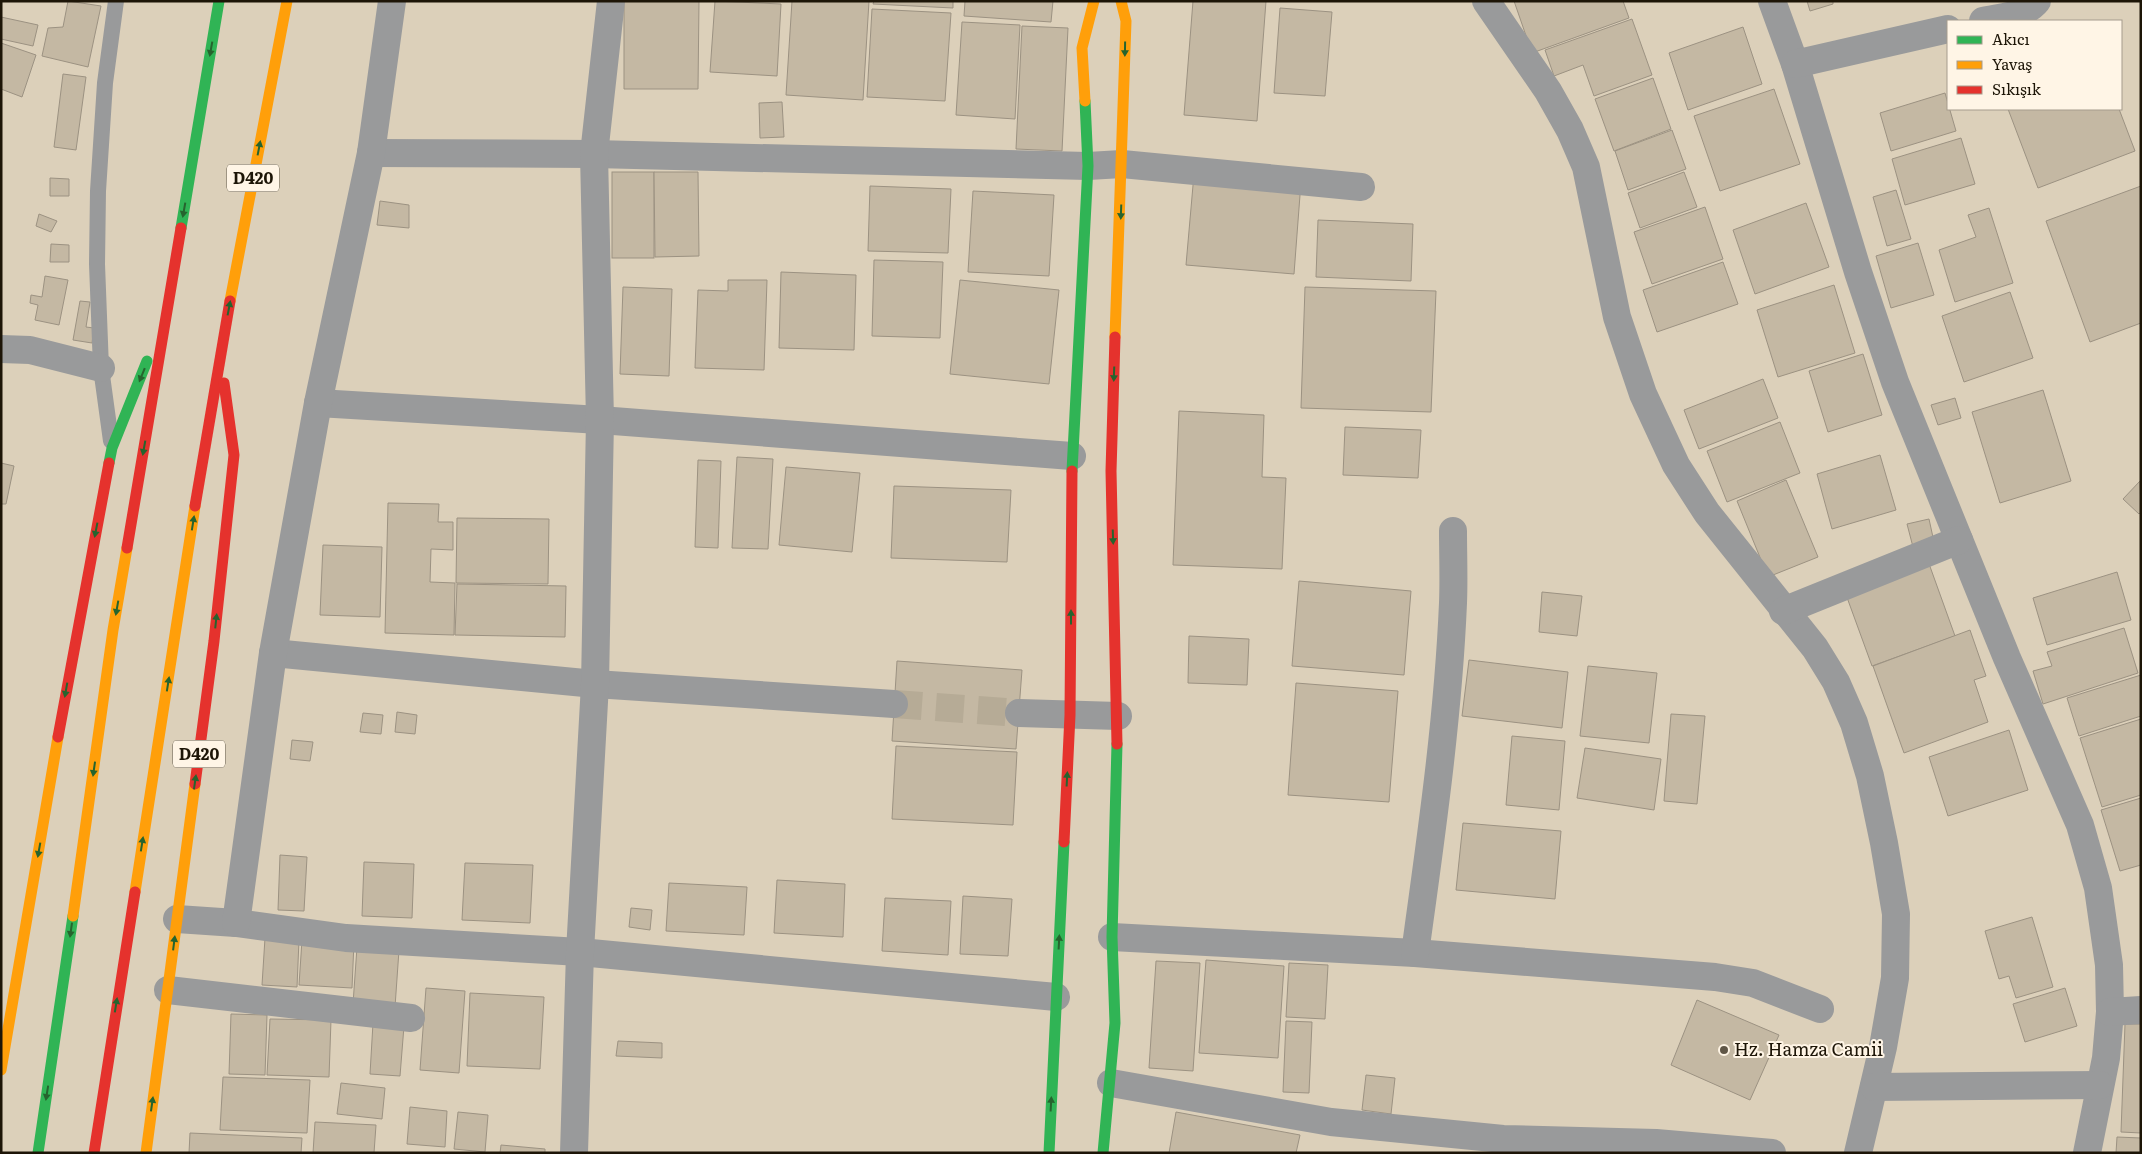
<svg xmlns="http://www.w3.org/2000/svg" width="2142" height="1154" viewBox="0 0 2142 1154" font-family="Literata,serif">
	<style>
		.building { fill: #c4b8a3; stroke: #9c9282 }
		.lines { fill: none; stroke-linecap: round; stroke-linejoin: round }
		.street-tunnel { stroke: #b6ab96; stroke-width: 28; stroke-dasharray: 28 14; stroke-linecap: butt }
		.lane { stroke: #999a9b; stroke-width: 16 }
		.street { stroke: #999a9b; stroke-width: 28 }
		.fast { stroke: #30b455; stroke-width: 11 }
		.slow { stroke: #ff9f0a; stroke-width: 11 }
		.jam { stroke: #e5322d; stroke-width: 11 }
		.oneway { fill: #26642e }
		.poi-dot { fill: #605646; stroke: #fff5e6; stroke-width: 2 }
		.labels { text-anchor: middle; stroke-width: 4; stroke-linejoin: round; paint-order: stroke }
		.shield { fill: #fff5e6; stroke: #61584a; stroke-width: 1 }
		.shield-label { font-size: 16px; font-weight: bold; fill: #1d1507 }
		.poi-label { font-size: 18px; fill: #1d1507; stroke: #fff5e6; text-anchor: start }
	</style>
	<rect width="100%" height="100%" fill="#dcd0ba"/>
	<g class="building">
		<path d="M68,1L101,6L88,67L42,56L48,28L63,27Z"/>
		<path d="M624,1H699L698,89H624Z"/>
		<path d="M715,1L781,4L777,76L710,72Z"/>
		<path d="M792,1H869L863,100L786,95Z"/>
		<path d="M874,1H953V8L873,4Z"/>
		<path d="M965,1H1053L1051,22L964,16Z"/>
		<path d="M1193,1H1266L1257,121L1184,115Z"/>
		<path d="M1514,1H1623L1629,18L1532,53Z"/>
		<path d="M1807,1H1833V4L1810,11Z"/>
		<path d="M1280,8L1332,12L1325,96L1274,93Z"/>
		<path d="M872,9L951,13L945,101L867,97Z"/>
		<path d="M1,17L38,25L33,46L1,39Z"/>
		<path d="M1632,19L1652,75L1594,96L1583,65L1554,76L1545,50Z"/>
		<path d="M962,22L1020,25L1015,119L956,115Z"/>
		<path d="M1022,26L1068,28L1062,151L1016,149Z"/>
		<path d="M1743,27L1762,84L1688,110L1669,53Z"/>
		<path d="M1,43L36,55L22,97L1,89Z"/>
		<path d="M63,74L86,77L76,150L54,147Z"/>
		<path d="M1653,78L1671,129L1614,151L1595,99Z"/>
		<path d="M1774,89L1800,164L1720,191L1694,116Z"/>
		<path d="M1945,93L1956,131L1891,151L1880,113Z"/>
		<path d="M782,102L784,137L760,138L759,103Z"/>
		<path d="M2008,109H2119L2135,151L2038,188Z"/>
		<path d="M1672,130L1686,169L1628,190L1615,151Z"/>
		<path d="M1961,138L1975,184L1905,205L1892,159Z"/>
		<rect x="612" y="172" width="42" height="86"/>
		<path d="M654,172H698L699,256L655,257Z"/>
		<path d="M1684,172L1697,207L1640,228L1628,193Z"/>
		<path d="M1194,174L1301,182L1294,274L1186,265Z"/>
		<path d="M50,178L69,179V196H50Z"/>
		<path d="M870,186L951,189L948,253L868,251Z"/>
		<path d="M2141,186V323L2090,342L2046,221Z"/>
		<path d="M1896,190L1911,239L1887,246L1873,197Z"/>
		<path d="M973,191L1054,195L1049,276L968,272Z"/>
		<path d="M380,201L409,205V228L377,225Z"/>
		<path d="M1806,203L1829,267L1755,294L1733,230Z"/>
		<path d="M1705,207L1723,259L1652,284L1634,232Z"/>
		<path d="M1989,208L2013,283L1955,302L1939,250L1976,237L1968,215Z"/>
		<path d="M39,214L57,221L51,232L36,226Z"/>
		<path d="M1318,220L1413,224L1411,281L1316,277Z"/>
		<path d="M1918,243L1934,295L1891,308L1876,256Z"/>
		<path d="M51,244L69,245V262H50Z"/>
		<path d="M874,260L943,262L940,338L872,336Z"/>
		<path d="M1723,262L1738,304L1657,332L1643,290Z"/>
		<path d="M781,272L856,275L854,350L779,348Z"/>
		<path d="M45,276L68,280L59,325L35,320L38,305L30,303L31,295L42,297Z"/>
		<path d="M728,280H767L764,370L695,368L698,290L728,291Z"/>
		<path d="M960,280L1059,290L1049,384L950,374Z"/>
		<path d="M1834,285L1855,353L1778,377L1757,310Z"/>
		<path d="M623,287L672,289L669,376L620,374Z"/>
		<path d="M1305,287L1436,291L1431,412L1301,408Z"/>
		<path d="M2010,292L2033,358L1964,382L1942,316Z"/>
		<path d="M80,301L90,302L86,327L94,328L92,343L73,340Z"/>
		<path d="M1863,354L1882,415L1828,432L1809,371Z"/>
		<path d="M1763,379L1778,418L1699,449L1684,410Z"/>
		<path d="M2043,390L2071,481L2000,503L1972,412Z"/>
		<path d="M1955,398L1961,418L1938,425L1931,405Z"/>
		<path d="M1179,411L1264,415L1262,477L1286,478L1282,569L1173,565Z"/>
		<path d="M1780,422L1800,473L1727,502L1707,451Z"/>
		<path d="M1345,427L1421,430L1418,478L1343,475Z"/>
		<path d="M1880,455L1896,510L1832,529L1817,474Z"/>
		<path d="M737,457L773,459L768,549L732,548Z"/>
		<path d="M698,460L721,461L718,548L695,547Z"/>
		<path d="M1,463L14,466L6,504H1Z"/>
		<path d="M786,467L860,473L852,552L779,545Z"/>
		<path d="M1786,480L1818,557L1768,577L1737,501Z"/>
		<path d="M2140,481L2141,512L2139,514L2123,499Z"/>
		<path d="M894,486L1011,490L1007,562L891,558Z"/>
		<path d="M388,503L439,504L438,522H453V550L431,549L430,582L455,583L454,635L385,633Z"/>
		<path d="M457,518L549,519L548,584L456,583Z"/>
		<path d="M1929,519L1934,542L1913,547L1907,524Z"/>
		<path d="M323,545L382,547L380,617L320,615Z"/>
		<path d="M1928,561L1955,636L1872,666L1845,592Z"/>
		<path d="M2117,572L2131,620L2047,645L2033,598Z"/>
		<path d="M1299,581L1411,591L1404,675L1292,666Z"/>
		<path d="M457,584L566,586L565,637L455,635Z"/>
		<path d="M1542,592L1582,596L1577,636L1539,632Z"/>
		<path d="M2124,628L2138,673L2043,704L2033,671L2052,666L2047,652Z"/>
		<path d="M1970,630L1986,676L1974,680L1988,722L1904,753L1873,666Z"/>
		<path d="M1189,636L1249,639L1247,685L1188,683Z"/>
		<path d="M1469,660L1568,672L1562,728L1462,716Z"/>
		<path d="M897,661L1022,670L1016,749L892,741Z"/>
		<path d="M1588,666L1657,673L1649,743L1580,736Z"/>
		<path d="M2141,675V716L2079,736L2067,698Z"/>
		<path d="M1296,683L1398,691L1389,802L1288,795Z"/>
		<path d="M397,712L417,715L415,734L395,732Z"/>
		<path d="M363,713L383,715L381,734L360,732Z"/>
		<path d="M1671,714L1705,716L1697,804L1664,801Z"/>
		<path d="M2141,719V795L2102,807L2080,738Z"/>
		<path d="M2009,730L2028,790L1948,816L1929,757Z"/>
		<path d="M1512,736L1565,741L1559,810L1506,805Z"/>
		<path d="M292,740L313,742L310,761L290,759Z"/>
		<path d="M896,746L1017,752L1013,825L892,819Z"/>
		<path d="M1585,748L1661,759L1654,810L1577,798Z"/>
		<path d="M2141,798V865L2120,871L2101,810Z"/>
		<path d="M1463,823L1561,831L1555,899L1456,890Z"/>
		<path d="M280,855L307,857L304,911L278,910Z"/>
		<path d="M364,862L414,864L412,918L362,916Z"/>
		<path d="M465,863L533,865L530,923L462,920Z"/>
		<path d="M777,880L845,884L843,937L774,933Z"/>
		<path d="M669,883L747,887L744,935L666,931Z"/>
		<path d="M963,896L1012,899L1008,956L960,954Z"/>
		<path d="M885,898L951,901L948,955L882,951Z"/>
		<path d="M631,908L652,910L650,930L629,927Z"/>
		<path d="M2032,917L2053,987L2016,998L2009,976L1999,979L1985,931Z"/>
		<path d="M265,938L299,940L297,987L262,985Z"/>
		<path d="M302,940L354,942L352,988L299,985Z"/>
		<path d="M357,947L399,950L395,1007L353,1004Z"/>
		<path d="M1206,960L1284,966L1278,1058L1199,1053Z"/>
		<path d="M1156,961L1200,963L1193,1071L1149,1068Z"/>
		<path d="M1289,963L1328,965L1325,1019L1286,1017Z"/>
		<path d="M426,988L465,991L459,1073L420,1070Z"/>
		<path d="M2065,988L2077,1026L2025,1042L2013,1004Z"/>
		<path d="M470,993L544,997L540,1069L467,1066Z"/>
		<path d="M1697,1000L1779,1035L1750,1100L1671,1065Z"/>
		<path d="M231,1014L267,1015L265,1075L229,1074Z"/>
		<path d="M270,1019L331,1020L329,1077L267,1075Z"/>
		<path d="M1286,1021L1312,1022L1309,1093L1283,1092Z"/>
		<path d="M373,1023L404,1026L400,1076L370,1074Z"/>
		<path d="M2125,1024H2141V1133L2121,1132Z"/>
		<path d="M618,1041L662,1043V1058L616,1056Z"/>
		<path d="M1366,1075L1395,1078L1391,1114L1362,1110Z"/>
		<path d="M223,1077L310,1080L307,1133L220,1130Z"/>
		<path d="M341,1083L385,1088L382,1119L337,1114Z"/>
		<path d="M410,1107L447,1111L445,1147L407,1144Z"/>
		<path d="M458,1112L488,1115L485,1152L454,1149Z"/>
		<path d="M1176,1112L1300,1135L1296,1153H1169Z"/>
		<path d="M315,1122L376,1125L374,1153H313Z"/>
		<path d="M190,1133L302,1138L301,1153H189Z"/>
		<path d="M2117,1137L2141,1138V1153H2116Z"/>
		<path d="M501,1145L545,1149V1153H500Z"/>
	</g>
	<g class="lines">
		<path class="street-tunnel" d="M894,704L1019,713"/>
		<path class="lane" d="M111,441L101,368L97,264L98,191L105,83L116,1"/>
		<g class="street">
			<path d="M1486,1L1548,91L1570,130L1586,167L1617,317L1643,394L1676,465L1707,513L1815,648L1836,682L1854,723L1870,776L1884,843L1896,914L1895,978L1883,1047L1858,1153"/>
			<path d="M1772,1L1795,64L1858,272L1895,382L2007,658L2080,825L2098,888L2109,965L2110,1012L2106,1058L2087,1153"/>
			<path d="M1983,21C2001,17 2025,16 2037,1"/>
			<path d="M1795,64L1948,29"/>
			<path d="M371,153L594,154L1088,166L1122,164L1361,187"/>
			<path d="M1,349L30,350L101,368"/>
			<path d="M318,403L600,420L1072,456"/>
			<path d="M1783,611L1959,540"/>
			<path d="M273,653L595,684L894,704"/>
			<path d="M1019,713L1118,716"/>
			<path d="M177,919L236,923L346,938L580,952L1056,997"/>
			<path d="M236,923L273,653L318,403L371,153L392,1"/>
			<path d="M1112,937L1415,953L1715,977L1753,983L1820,1009"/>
			<path d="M1415,953C1431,837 1448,720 1453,603C1454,579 1453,555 1453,531"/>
			<path d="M168,990L411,1018"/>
			<path d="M2110,1012L2141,1010"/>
			<path d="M1111,1083L1331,1122L1503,1139L1656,1143L1772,1153"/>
			<path d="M1874,1087L2100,1085"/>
			<path d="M574,1153L580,952L595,684L600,420L594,154L611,1"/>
		</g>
		<g class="fast">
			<path d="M181,228L219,1"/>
			<path d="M109,463L112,448L147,361"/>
			<path d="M1072,471L1088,166L1085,101"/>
			<path d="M38,1153L73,916"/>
			<path d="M1049,1153L1064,842"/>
			<path d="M1103,1153L1115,1023L1112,937L1117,744"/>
		</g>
		<g class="slow">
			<path d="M1085,101L1082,48L1094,1"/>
			<path d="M230,301L287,1"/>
			<path d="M1115,337L1126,21L1121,1"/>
			<path d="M135,892L195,506"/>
			<path d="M73,916L113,630L127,548"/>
			<path d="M1,1070L58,737"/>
			<path d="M146,1153L195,784"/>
		</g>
		<g class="jam">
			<path d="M1115,337L1111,471L1117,744"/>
			<path d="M195,506L230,301"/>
			<path d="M127,548L181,228"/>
			<path d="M58,737L109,463"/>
			<path d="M195,784L214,641L234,455L224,383"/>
			<path d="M1064,842L1070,715L1072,471"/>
			<path d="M94,1153L135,892"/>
		</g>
	</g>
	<defs><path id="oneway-solid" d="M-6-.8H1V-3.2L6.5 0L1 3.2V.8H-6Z" transform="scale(1.25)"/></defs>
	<g class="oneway">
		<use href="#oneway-solid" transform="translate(211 49) rotate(100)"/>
		<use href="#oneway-solid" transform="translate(1125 49) rotate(91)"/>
		<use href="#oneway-solid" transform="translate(259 148) rotate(-79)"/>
		<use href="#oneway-solid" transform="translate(184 210) rotate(100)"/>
		<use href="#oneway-solid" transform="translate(1121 212) rotate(92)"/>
		<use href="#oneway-solid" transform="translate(229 308) rotate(-79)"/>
		<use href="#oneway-solid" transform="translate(1114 374) rotate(92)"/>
		<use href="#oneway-solid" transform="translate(142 375) rotate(112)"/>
		<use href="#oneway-solid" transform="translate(144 448) rotate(100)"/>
		<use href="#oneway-solid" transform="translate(193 523) rotate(-81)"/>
		<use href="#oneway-solid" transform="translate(96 530) rotate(101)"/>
		<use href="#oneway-solid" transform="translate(1113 537) rotate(88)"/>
		<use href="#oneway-solid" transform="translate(117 608) rotate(100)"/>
		<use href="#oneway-solid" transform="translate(1071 617) rotate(-90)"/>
		<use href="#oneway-solid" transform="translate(216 621) rotate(-84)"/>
		<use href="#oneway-solid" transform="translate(168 684) rotate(-81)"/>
		<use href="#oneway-solid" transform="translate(66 690) rotate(100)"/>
		<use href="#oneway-solid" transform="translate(94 769) rotate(98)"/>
		<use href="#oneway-solid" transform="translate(1067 779) rotate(-87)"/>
		<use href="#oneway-solid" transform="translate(195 782) rotate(-82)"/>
		<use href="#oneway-solid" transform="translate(142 844) rotate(-81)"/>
		<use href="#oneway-solid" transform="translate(39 850) rotate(100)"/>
		<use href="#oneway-solid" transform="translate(71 930) rotate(98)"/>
		<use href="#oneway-solid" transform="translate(1059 942) rotate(-87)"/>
		<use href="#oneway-solid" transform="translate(174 943) rotate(-83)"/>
		<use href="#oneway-solid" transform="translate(116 1005) rotate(-81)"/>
		<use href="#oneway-solid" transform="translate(47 1093) rotate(99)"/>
		<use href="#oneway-solid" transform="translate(152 1104) rotate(-82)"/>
		<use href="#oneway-solid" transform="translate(1051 1104) rotate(-87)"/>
	</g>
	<circle class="poi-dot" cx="1724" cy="1050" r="5"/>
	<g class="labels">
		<g class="shield">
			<rect x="227" y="164.5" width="52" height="27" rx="4"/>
			<rect x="173" y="740.5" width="52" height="27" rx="4"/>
		</g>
		<g class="shield-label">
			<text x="253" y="184">D420</text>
			<text x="199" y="760">D420</text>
		</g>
		<g class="poi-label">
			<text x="1734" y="1056">Hz. Hamza Camii</text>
		</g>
	</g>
	<rect width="2142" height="1154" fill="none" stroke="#1d1507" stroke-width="5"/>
	<rect x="1947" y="20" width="175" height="90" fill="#fff5e6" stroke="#a59b8d"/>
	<rect x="1957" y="36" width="25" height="8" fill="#30b455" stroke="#a59b8d"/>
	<text x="1992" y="45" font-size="15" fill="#1d1507">Akıcı</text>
	<rect x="1957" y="61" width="25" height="8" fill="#ff9f0a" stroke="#a59b8d"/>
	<text x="1992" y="70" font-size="15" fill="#1d1507">Yavaş</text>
	<rect x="1957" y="86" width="25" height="8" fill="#e5322d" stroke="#a59b8d"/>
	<text x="1992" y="95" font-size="15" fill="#1d1507">Sıkışık</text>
</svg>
